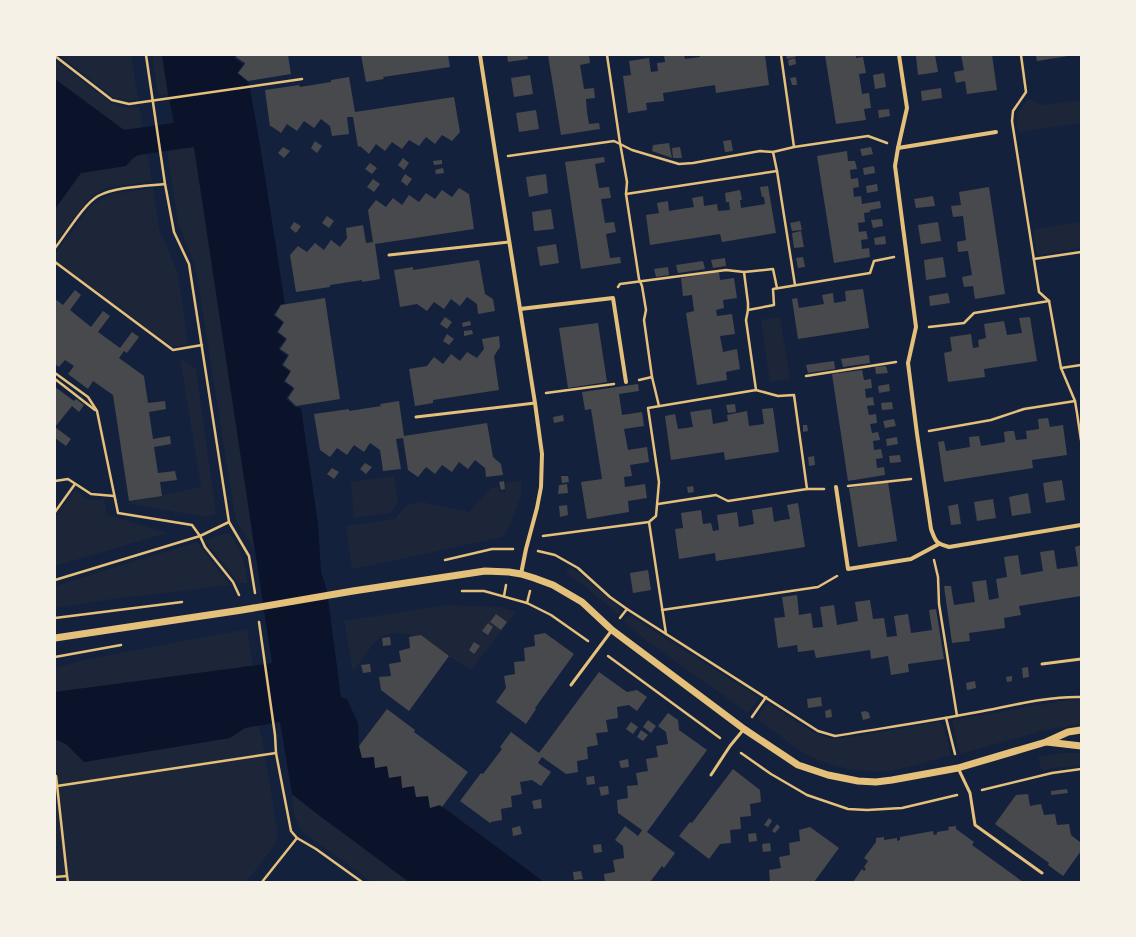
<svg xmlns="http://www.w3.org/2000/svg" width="1136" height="937" viewBox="0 0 1136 937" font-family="Poppins,sans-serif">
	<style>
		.green { fill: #1d2539 }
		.water { fill: #0b132b }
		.building { fill: #48494c }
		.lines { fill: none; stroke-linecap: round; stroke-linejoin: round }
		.path { stroke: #e5c07b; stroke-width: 2.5 }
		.service { stroke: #e5c07b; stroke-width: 3 }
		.minor { stroke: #e5c07b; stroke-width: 4 }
		.tertiary { stroke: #e5c07b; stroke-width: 7 }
	</style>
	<rect width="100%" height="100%" fill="#14213d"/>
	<g class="green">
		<path d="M60,55H131L138,99L129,101L113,97Z"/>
		<path d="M152,55H162L168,94L160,95L158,94Z"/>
		<path d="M55,60L111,103L129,108L139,106L143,127L124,130L55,79Z"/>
		<path d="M1029,98L1040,105L1081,100V123L1018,132L1016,115Z"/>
		<path d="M194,147L255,551L237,522L234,510L197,276L193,260L178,223L167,150Z"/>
		<path d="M147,154L152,181L108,187L92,196L86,202L55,243V209L81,173L125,166C133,158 135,156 147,154Z"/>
		<path d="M153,188L159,229L177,271L179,281L188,344L172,347L55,260V254L90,207L99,200L113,194Z"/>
		<path d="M1081,222V248L1037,255L1033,229Z"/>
		<path d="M780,317L790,379L770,382L761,320Z"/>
		<path d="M180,358L196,369L216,514L205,517L125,503L201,487Z"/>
		<path d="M394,476L398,503L390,513L354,518L351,482Z"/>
		<path d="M521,481C521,486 522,490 521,495C518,504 509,531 502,537L406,558L352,569L346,526L395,519C405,507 405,504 421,502L469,512L491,488L498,486L500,493L506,492L505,483Z"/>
		<path d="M75,490L89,500L104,499L107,515L167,533L55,566V517Z"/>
		<path d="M225,534H230C243,552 244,562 248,583H238L205,540Z"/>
		<path d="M197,542L230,585L112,599L55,608V586Z"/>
		<path d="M570,567L585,578L620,608V612L618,614L581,583L566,573Z"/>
		<path d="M446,605L501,607L516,612L471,670L413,635L394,633L382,636L375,642L353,671L344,621Z"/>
		<path d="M627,616L632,617L758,697L759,699L748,713L647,641L624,621Z"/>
		<path d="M247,629L253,667L55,692V668L84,660Z"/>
		<path d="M1081,699V724L1046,730L960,754L952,720L1069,700Z"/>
		<path d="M769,704L816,734L832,739L845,738L939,722L943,725L951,755C932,760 913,767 894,770C865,775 823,766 799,750C785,740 771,729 757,719L764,707Z"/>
		<path d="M258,725L264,749L278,835L275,845L246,882H63L59,879H55V739L66,744L84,762L229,738L245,728Z"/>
		<path d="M1065,753H1081V766L1053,768L1042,771L1038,757Z"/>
		<path d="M292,794L312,810L409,882H372L303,832C294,822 293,806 292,794Z"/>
	</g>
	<path class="water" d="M162,55H236L234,58L243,64L237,73L249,83L261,151L285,304H281L273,315L283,323L276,332L285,339L278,349L287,356L281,365L290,372L283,382L293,388L286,399L295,407L301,408L318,523L321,571L327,591L341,697L347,699L358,723L359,746L362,758L374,757L375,768L387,766L389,777L401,776L403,788L414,786L416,797L428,796L430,808L440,805L544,882H409L312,810L292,794L280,722L245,728L230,738L84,762L66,744L55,739V692L272,663L194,147L138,155L133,158L126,166L81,173L55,209V79L124,130L173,123H174L168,94Z"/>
	<g class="building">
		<path d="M237,55H288L291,74L248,81L238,73L245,64V63L236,57Z"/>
		<path d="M361,55H448L450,67L383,77L384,79L366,82Z"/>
		<path d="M507,55H527L528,59L508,62Z"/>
		<path d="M548,55H589L590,63L580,65L584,89L594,88L595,98L586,99L587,112L589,124L599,123L600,129L561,135Z"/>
		<path d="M664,55H684L685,59L700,57V55H756V56L765,55L769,85L716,93L715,85L663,93L664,101L646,103L647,110L628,113L623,76L631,75L629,61L649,58L651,72L658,71L657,63L665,62Z"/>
		<path d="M786,55H795L796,57L787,59Z"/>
		<path d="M825,55H856V58L863,57L866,73L859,74L862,94L869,93L871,108L864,109L866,120L836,124Z"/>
		<path d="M920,55H935L938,72L918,75L916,56Z"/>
		<path d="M961,55H992L997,90L967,94L965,81L956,83L954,72L964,70Z"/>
		<path d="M1036,55H1068V56L1037,61Z"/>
		<path d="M795,58L796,64L789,66L788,60Z"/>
		<path d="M884,73L886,87L875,89L873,75Z"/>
		<path d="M530,75L533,94L514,97L511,78Z"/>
		<path d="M349,77L355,112L454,97L460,132L452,141L442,135L435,144L426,137L419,146L409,140L402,149L392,142L385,151L376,144L369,154L360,146L358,147L353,117H347L349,134L332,136L330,126L321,119L314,128L304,121L297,131L287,124L281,133L271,126L270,127L265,90L299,85L300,87L331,82V80Z"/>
		<path d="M796,77L797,85H792L790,78Z"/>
		<path d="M941,88L942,98L922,101L921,91Z"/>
		<path d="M889,109L890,116L879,118L878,110Z"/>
		<path d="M536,110L539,129L519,132L516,113Z"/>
		<path d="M731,140L733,151L725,152L723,141Z"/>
		<path d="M315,141L322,146L317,153L311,148Z"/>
		<path d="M669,143L672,158L652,151L653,145Z"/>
		<path d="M283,147L290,151L284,158L278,153Z"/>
		<path d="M680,147L682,158H673L672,148Z"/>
		<path d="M871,147L873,154L862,156L860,149Z"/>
		<path d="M847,151L848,161H855L857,169L850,170L851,179L858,178L859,187L853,188L854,197L861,196L862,204L880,201L881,208L870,210V212L864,213L865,222L858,223L859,232L866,231L868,239L861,240L862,249L869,248L870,257L834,263L817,156Z"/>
		<path d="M604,157L605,162L595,164L599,188L609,187L611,198L601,199L605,223L614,222L616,232L606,234L610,258L620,257L621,263L581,269L565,162Z"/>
		<path d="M403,158L409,163L404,170L398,165Z"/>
		<path d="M442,160V164L434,165L433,161Z"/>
		<path d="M370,163L377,168L372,174L365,169Z"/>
		<path d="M874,166L875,173L864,175L863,168Z"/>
		<path d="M443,168L444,173L436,174L435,170Z"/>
		<path d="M405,174L412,179L407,186L401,181Z"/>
		<path d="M546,174L548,193L529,197L526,177Z"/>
		<path d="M373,179L380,184L374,192L367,187Z"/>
		<path d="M877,184L878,191L867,193L866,186Z"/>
		<path d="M768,186L776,233L722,242L720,234L650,245L646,215L659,213L657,203L668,201L669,211L681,209L694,207L692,198L703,196L704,206L717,204L718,211L730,210L729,202H726L725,193L740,190L742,200H740L741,208L765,204L764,197H762L760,187Z"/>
		<path d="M989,187L1005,294L975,299L973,286L964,287L962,277L972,275L968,251L958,252L957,242L966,240L963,216L953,217L951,206L961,205L959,192Z"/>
		<path d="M459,188L469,194L474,229L375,244L380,279L362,282V280L330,285V287L296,292L290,255L298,246L307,252L315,243L324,250L331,240L340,247L347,238L346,228L363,225L366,243L373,242L368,210L376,200L386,207L393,198L402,205L409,195L419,202L426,193L435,199L442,190L452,197Z"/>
		<path d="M933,196L935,206L916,208L914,199Z"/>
		<path d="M551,209L554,229L534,231L532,212Z"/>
		<path d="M327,216L334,221L329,228L322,223Z"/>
		<path d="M882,219L883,226L873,228L871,220Z"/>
		<path d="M800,221L802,230L792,231L790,223Z"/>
		<path d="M294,222L301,226L296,233L290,228Z"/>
		<path d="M938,222L941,241L921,244L918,225Z"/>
		<path d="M801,231L804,247L794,248L792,233Z"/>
		<path d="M885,236L886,244L875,245L874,238Z"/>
		<path d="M556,244L559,263L540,266L537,247Z"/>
		<path d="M803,257L805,267L798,268L796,258Z"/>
		<path d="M943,257L946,277L926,280L924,260Z"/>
		<path d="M725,258L726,266L713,268L711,260Z"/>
		<path d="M479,260L485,294L493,299L495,311L478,314L477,304L467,297L460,306L451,299L444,309L434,302L427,311L417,304L400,307L394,270L413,267V270Z"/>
		<path d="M703,261L705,269L678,273L676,265Z"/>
		<path d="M668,267L669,275L656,277L654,269Z"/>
		<path d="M719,272L720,280L734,278L737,298L723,300L724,308L716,310L717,316L732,314L735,334L720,336L723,352L737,349L740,369L726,372L727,380L697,385L686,313L694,311L692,295L683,296L681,278Z"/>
		<path d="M863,289L869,328L798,339L792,299L797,298L799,308L824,304L822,295L833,293L834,303L846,301L845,291Z"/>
		<path d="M75,290L81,295L70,310L91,327L103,311L110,316L98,332L120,348L132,332L139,337L127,353L124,351L119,358L144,376L148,403L165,401L166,409L149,412L153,439L170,436L171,444L154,447L158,473L175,471L177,480L160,482L162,496L129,501L113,395L93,381L88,389L68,374L74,366L65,360L59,367L55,364V299L63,305Z"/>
		<path d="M948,293L950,303L930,306L929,296Z"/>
		<path d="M325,298L340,399L296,406L288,398L294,389V388L285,381L291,371L283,365L289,355L280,349L287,339L286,338L278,332L284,322L275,315L281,305Z"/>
		<path d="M445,317L452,322L447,329L440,324Z"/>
		<path d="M1030,317L1037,361L984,369L985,377L948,382L944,353L952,351L950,337L971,334L973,348L979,347L978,340L986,338L984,324L1004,321L1007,335L1022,333L1019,318Z"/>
		<path d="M470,321L471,325L463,327L462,323Z"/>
		<path d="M598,323L607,382L568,388L559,328Z"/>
		<path d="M472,330L473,334L464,336V331Z"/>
		<path d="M447,334L454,339L449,345L443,341Z"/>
		<path d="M499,336L500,347L494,356L499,390L433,400V403L415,406L409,369L427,366L434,357L443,364L451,354L460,361L467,352L477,358L484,349L482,339Z"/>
		<path d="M869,355L870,363L843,367L841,359Z"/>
		<path d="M834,361L835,369L808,373L806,365Z"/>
		<path d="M886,366L888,373L876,374L875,367Z"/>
		<path d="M862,370L864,380L871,379L872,388L865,389L866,398L873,397L874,404L875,405L867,406L869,415L876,414L877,423L870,424L872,433L878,432L880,439V440L873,441L874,450L881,449L883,458L876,459L877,468L884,467L885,475L848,481L832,374Z"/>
		<path d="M638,384L639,391L619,394L622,415L642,412L644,426L624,429L628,450L647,447L649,462L630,465L632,476L624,477L625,487L645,484L647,498L628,501L629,512L587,519L581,482L602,479L591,409L585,410L582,392Z"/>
		<path d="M889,384L890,391L879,393L878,386Z"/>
		<path d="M55,387L74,401L76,399L84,405L79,412L72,406L55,427L71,439L66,446L55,438Z"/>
		<path d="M399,401L404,436L487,423L493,457L501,464L503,475L486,477L485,468L475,460L468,469L459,462L452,472L442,465L435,474L426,467L418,477L408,470L403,438L396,439L401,469L383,471L380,450L370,443L364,452L354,445L347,455L337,448L330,457L320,450L314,414L349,409V411L381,406L380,404Z"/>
		<path d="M892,402L893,409L882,410L881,403Z"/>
		<path d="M735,404L736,412L728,413L726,405Z"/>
		<path d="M773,408L779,452L725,460L724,452L671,460L665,416L675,414L678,429L693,427L690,412L711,409L713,424L728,421L727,415L747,411L749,426L764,424L762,409Z"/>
		<path d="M563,415L564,421L554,423L553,417Z"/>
		<path d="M1048,418L1050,427L1063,425L1067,455L1032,460L1033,468L944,482L938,442L944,441L946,451L970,447L969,437L979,436L981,446L1005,442L1004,432L1009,431H1014L1016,440L1027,439L1026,431L1039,429L1038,419Z"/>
		<path d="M894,419L896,426L885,428L883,421Z"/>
		<path d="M803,425H807L808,431L803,432Z"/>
		<path d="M897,437L898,444L887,446L886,439Z"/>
		<path d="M900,455L901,462L890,463L889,456Z"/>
		<path d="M814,456L815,465L809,466L808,457Z"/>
		<path d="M365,463L372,467L366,474L360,469Z"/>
		<path d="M332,468L339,472L334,479L327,474Z"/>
		<path d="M561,476H568L569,482L562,483Z"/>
		<path d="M1062,480L1065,500L1046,503L1043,483Z"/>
		<path d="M504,481L505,489L501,490L499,482Z"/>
		<path d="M888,482L897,541L858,547L849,488Z"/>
		<path d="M567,484L568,493L558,494L559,485Z"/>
		<path d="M693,486L694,492L688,493L687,487Z"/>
		<path d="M1028,493L1031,513L1012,516L1009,497Z"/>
		<path d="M993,499L996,518L977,521L974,502Z"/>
		<path d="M798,503L805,547L716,561L715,553L679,559L675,529L683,528L681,513L701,510L703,524L711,523L713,531L719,530L717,515L737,512L739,527L754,524L752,510L772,507L774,522L782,520L790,519L787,505Z"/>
		<path d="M958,504L961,524L951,525L948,506Z"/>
		<path d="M567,505L568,515L560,517L559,506Z"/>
		<path d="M1081,545V596L1019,606L1021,615L1004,618L1005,628L969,633L970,641L952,643L944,586H951L954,605L975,602L972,582L986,580L989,600L999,598L996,579L1007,577L1004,557L1018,555L1021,575L1043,571L1040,552L1054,550L1057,569L1078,566L1075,547Z"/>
		<path d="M648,570L651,590L633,593L630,573Z"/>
		<path d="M797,595L799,615L811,613L813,628L823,627L820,607L834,605L837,625L858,621L855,602L870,600L873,619L884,618L887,637L897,636L894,616L908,614L911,633L932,630L929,610L936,609L944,659L908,664L909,672L891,675L888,656L871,659L870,650L816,658L814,650L798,652L797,645L778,648L774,618L785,617L782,597Z"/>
		<path d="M496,614L507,622L501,630L490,622Z"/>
		<path d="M488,623L493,627L488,635L482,631Z"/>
		<path d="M545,633L574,654L535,708L536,709L526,724L496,702L506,688L504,676L515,674L514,662L525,661L524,648L535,646L534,635Z"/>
		<path d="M421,635L449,656L409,711L381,690L379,677L391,676L389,664L401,662L399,651L410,648L409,637Z"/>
		<path d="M390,637L391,645L383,646L382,638Z"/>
		<path d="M474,642L480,646L474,654L469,650Z"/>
		<path d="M370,664L371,672L363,673L361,665Z"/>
		<path d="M1028,667L1029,677L1023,678L1022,668Z"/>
		<path d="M599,672L627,692L637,690L647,697L637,711L629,705L617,707L618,718L606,720L608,732L596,733L598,745L587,747L588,759L577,761L578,772L566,774L542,757L538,763L551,772L541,786L532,780L520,782L522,794L511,796L512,807L501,809L502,820L491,822L490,823L460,801L481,773L483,774L502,749L500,747L511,732L539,753Z"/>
		<path d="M1012,676V681L1007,682L1006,677Z"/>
		<path d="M975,681L976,688L967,690L966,683Z"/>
		<path d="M821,697L822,706L808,708L807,699Z"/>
		<path d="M387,709L415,730L414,732L468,772L442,807L440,805L430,808L428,796L416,797L414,786L402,788L401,776L389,778L387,766L375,768L374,757L362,758L359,746Z"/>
		<path d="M831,709L832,717L826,718L825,711Z"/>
		<path d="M866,711L869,713L870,718L863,720L861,712Z"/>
		<path d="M668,713L678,720L679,730L707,750L647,832L675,853L664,868L662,866L650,882H605L604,874L615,872L613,860L624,858L623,846L615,840L625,826L638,836L642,830L618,813L617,800L628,798L627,786L638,785L636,773L648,771L646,759L658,757L656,746L668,744L666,732L658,726Z"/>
		<path d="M648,720L656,726L651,733L643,727Z"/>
		<path d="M631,722L638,727L633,734L626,729Z"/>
		<path d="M641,730L648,735L643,741L637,737Z"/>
		<path d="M628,759L629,767L621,768L619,761Z"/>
		<path d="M733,769L760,790L761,802L750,804L751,816L740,817L741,829L730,830L731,843L720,844L709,859L679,836L690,822L692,823Z"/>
		<path d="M594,776L595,784L587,785L586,777Z"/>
		<path d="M608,786L609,794L601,796L599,787Z"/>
		<path d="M1067,789L1068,793L1051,795V791Z"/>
		<path d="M1028,794L1030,806L1041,804L1044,815L1055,814L1057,825L1069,824L1071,835L1081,843V851L1063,876L1048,865L1049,863L995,824L1016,795Z"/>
		<path d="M541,799L542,808L534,809L532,801Z"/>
		<path d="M769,818L772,821L768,827L764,825Z"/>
		<path d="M777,824L780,827L775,833L772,831Z"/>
		<path d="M520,826L522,834L513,836L512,828Z"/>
		<path d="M956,826V829L974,842L972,845L1023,882H853L862,869L864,871L866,869L864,867L868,861L864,858L876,842V838L884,837V840L897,838V841L900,840V837L933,831L934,835L937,834V832L949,830L948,827Z"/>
		<path d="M810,827L839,848L814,882H770L769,870L781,868L779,857L790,855L789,843L800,841L799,830Z"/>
		<path d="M756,833L757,841L749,842L748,834Z"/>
		<path d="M770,843L771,851L763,852L762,844Z"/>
		<path d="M601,844L602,852L594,853L593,845Z"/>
		<path d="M581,871L583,879L574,880L573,872Z"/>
	</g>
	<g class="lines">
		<g class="path">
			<path d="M146,55L165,184L174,232L189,264L229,522L249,556L255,593"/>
			<path d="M607,55L620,143L627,182L626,194L639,279L642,286L646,310L644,320L652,377"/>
			<path d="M781,55L794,147"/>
			<path d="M1021,55L1026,92L1013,111L1012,121L1039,292L1049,301"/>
			<path d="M55,56L112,100L129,104L302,79"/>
			<path d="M508,156L614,141L632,150L679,164L693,163L760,151L773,152"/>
			<path d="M777,171L795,285"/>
			<path d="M626,194L777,171L773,152L794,147L868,136L887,143"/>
			<path d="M55,248C66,234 84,204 98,196C115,187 145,186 165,184"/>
			<path d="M1034,259L1081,252"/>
			<path d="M55,262L173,350L202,345"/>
			<path d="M744,272L748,303V310"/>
			<path d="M618,287L620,284L726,270L744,272L773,269L777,288"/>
			<path d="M1049,301L1061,368L1075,401L1077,413L1081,440"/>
			<path d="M929,327L964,323L974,313L1049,301"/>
			<path d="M1061,368L1081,365"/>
			<path d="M55,373L88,397L97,411L118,513L192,525L200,536L205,547L233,582L239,595"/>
			<path d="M806,376L896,362"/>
			<path d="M55,379L95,410"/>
			<path d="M639,380L652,377L659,406"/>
			<path d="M756,390L746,320L748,310L774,305L773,289L870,273L874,261L894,257"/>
			<path d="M546,393L614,384"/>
			<path d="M929,431L991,420L1024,409L1075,401"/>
			<path d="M55,481L68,479L91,494L114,496"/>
			<path d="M848,486L911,479"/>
			<path d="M658,504L716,495L728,501L807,489H824"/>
			<path d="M55,512L75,484"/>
			<path d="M649,522L666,634"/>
			<path d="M543,536L649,522L656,516L659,482L648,408L756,390L778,396L794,395L807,489"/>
			<path d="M538,551L555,555L578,568L610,597L627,609L818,731L835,736C883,728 931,721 978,712C1010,706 1048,696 1081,697"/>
			<path d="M445,560L492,549H513"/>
			<path d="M934,560L938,577L939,604L957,716"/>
			<path d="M55,580L200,536L229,522"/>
			<path d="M462,591H484L527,603L551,615L588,641"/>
			<path d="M504,596L506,585"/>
			<path d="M527,603L530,591"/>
			<path d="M662,610L818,587L837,576"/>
			<path d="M55,618L182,602"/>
			<path d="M620,618L627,609"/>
			<path d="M259,622L275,735L276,753L291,831L297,838L316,849L362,882"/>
			<path d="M608,656L720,738"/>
			<path d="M55,657L121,645"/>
			<path d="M752,717L766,697"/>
			<path d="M946,718L955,754"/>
			<path d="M741,753L771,774L807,795L848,809L867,810L902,808L957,795"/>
			<path d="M55,776H56L67,876"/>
			<path d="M57,786L276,753"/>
			<path d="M982,790L1052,773L1081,769"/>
			<path d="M55,877L67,876L68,882"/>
			<path d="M262,882L297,838"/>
		</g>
		<g class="service">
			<path d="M389,255L509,242"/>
			<path d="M416,417L535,403"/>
			<path d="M1042,664L1081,659"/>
			<path d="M571,685L612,630"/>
			<path d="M958,768L970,793L975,825L1042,873"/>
			<path d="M711,775L730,746L744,729"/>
		</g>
		<g class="minor">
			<path d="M480,55L496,158L535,403L542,454L541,487L537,508L526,549L521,574"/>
			<path d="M899,55L907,108L898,148L895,166L916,327L908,363L917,434L931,529C936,542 935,543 949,547L1081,525"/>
			<path d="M898,148L996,132"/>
			<path d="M520,309L613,298L626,382"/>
			<path d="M836,487L848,569L911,559L939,544"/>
		</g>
		<g class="tertiary">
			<path d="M55,638L242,610L353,591L485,571L509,572L521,574L534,578L553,585L582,602L612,630L744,729L798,765L828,775L858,781L876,782L892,780L958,768L1046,742L1068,732L1081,730"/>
			<path d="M1047,742L1081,746"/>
		</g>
	</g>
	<rect width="1136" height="937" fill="none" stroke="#f6f1e7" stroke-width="112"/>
</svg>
